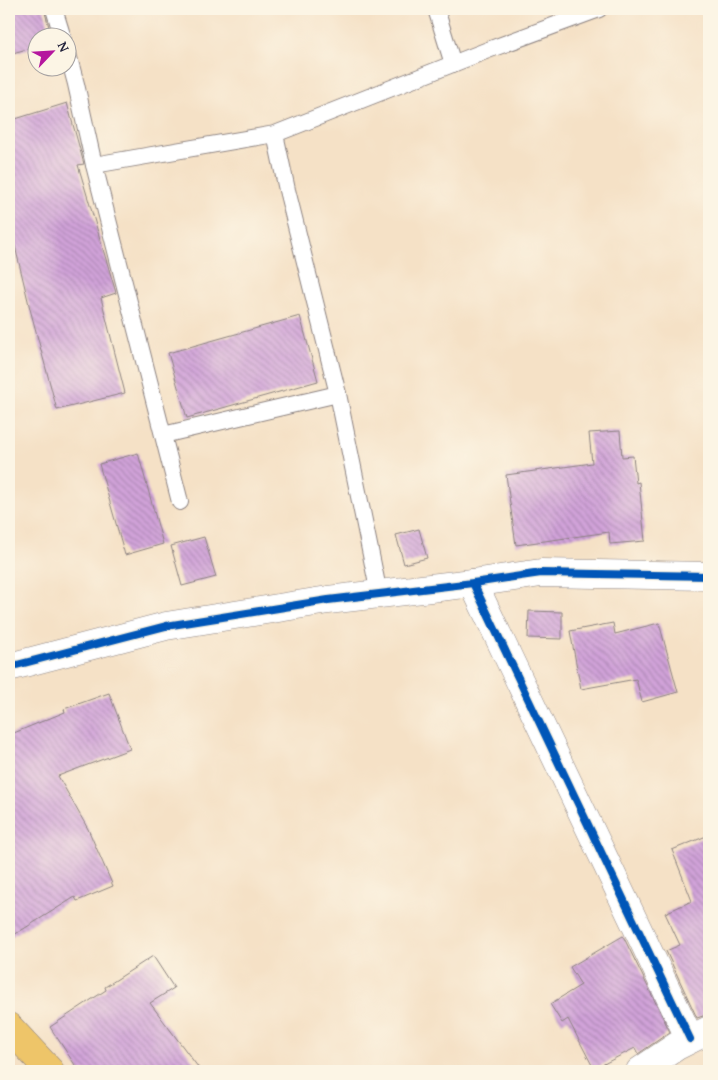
<svg xmlns="http://www.w3.org/2000/svg" width="718" height="1080" viewBox="0 0 718 1080" font-family="'Gentium Book Plus',serif">
	<style>
		.building { fill: url(#building-back-hatch) }
		.lines { fill: none; stroke-linecap: round; stroke-linejoin: round }
		.service-casing { stroke: #8c8280; stroke-width: 18 }
		.minor-casing { stroke: #8c8280; stroke-width: 29 }
		.tertiary-casing { stroke: #8c8280; stroke-width: 29 }
		.primary-casing { stroke: #8c8280; stroke-width: 29 }
		.service { stroke: #fff; stroke-width: 16 }
		.minor { stroke: #fff; stroke-width: 28 }
		.tertiary { stroke: #fff; stroke-width: 28 }
		.primary { stroke: #eec569; stroke-width: 28 }
		.cycleway-casing { stroke: #fcf5e5; stroke-width: 11 }
		.cycleway { stroke: #0057b8; stroke-width: 8 }
	</style>
	<defs>
		<pattern id="building-back-hatch" width="6" height="6" patternUnits="userSpaceOnUse" patternTransform="scale(1.25)"><rect width="6" height="6" fill="#d1a3d9"/><path d="M-1 5l2 2M0 0l6 6M5-1l2 2" fill="none" stroke="#a984b1"/></pattern>
	</defs>
	<rect width="100%" height="100%" fill="#fcf5e5"/>
	<filter id="ink" filterUnits="userSpaceOnUse"><feTurbulence type="fractalNoise" baseFrequency=".02" numOctaves="2"/><feDisplacementMap in="SourceGraphic" scale="10" xChannelSelector="R" yChannelSelector="G"/><feConvolveMatrix kernelMatrix="1 2 1 2 8 2 1 2 1" color-interpolation-filters="sRGB"/></filter>
	<filter id="wash" filterUnits="userSpaceOnUse"><feTurbulence type="fractalNoise" baseFrequency=".0096" numOctaves="4" result="noise"/><feDisplacementMap in="SourceGraphic" scale="20" xChannelSelector="R" yChannelSelector="G"/><feGaussianBlur stdDeviation="1.12" result="paint"/><feColorMatrix in="noise" values="0 0 0 0 0 0 0 0 0 0 0 0 0 0 0 0 0 1.4 0 .05"/><feComposite in="paint" operator="in"/></filter>
	<g filter="url(#wash)">
		<rect width="100%" height="100%" fill="#f5e1c6"/>
		<g id="blocks">
			<g class="building">
				<path d="M9,9H44L52,38H38V46L9,54Z"/>
				<path d="M67,103L84,164L78,165L116,293L101,298L125,393L57,410L30,309L9,221V121Z"/>
				<path d="M300,316L318,381L187,418L168,353Z"/>
				<path d="M620,431L622,457L633,456L636,483L639,482L645,541L610,544L609,532L516,545L506,475L592,463L589,433Z"/>
				<path d="M138,453L163,544L125,555L99,464Z"/>
				<path d="M419,529L427,558L404,564L396,535Z"/>
				<path d="M204,537L216,577L182,586L171,546Z"/>
				<path d="M529,611L562,612V639L528,638Z"/>
				<path d="M613,623L615,634L659,623L678,692L642,702L636,679L581,689L570,631Z"/>
				<path d="M109,693L130,749L58,776L88,829L113,886L77,901L75,897L9,938V735L65,712L64,709Z"/>
				<path d="M709,835V1014L697,1018L666,951L680,945L665,913L692,901L672,850Z"/>
				<path d="M623,936L670,1032L638,1054L635,1048L594,1069L568,1019L562,1023L550,1004L581,985L570,967Z"/>
				<path d="M153,956L174,988L150,1003L201,1071H79L50,1027L106,990L105,987Z"/>
			</g>
		</g>
	</g>
	<g filter="url(#ink)">
		<use href="#blocks" fill-opacity="0" stroke="#8c8280" stroke-width="1"/>
		<g class="lines">
			<g class="service-casing">
				<g id="service">
					<path d="M54,9L63,38"/>
					<path d="M436,9L453,64"/>
					<path d="M68,54L76,84L94,165L180,502"/>
					<path d="M94,165L275,134"/>
					<path d="M163,435L338,394"/>
					<path d="M379,594L338,394L287,190L275,134L488,50L599,9"/>
				</g>
			</g>
			<g class="minor-casing">
				<g id="minor">
					<path d="M473,583L690,1039"/>
					<path d="M640,1071L677,1046L709,1030"/>
				</g>
			</g>
			<g class="tertiary-casing">
				<path id="tertiary" d="M9,667L166,626L328,600L473,583L541,573L709,576"/>
			</g>
			<g class="primary-casing">
				<path id="primary" d="M9,1027L50,1071"/>
			</g>
			<use href="#service" class="service"/>
			<use href="#minor" class="minor"/>
			<use href="#tertiary" class="tertiary"/>
			<use href="#primary" class="primary"/>
			<g class="cycleway-casing">
				<g id="cycleway">
					<path d="M473,583L690,1039"/>
					<path d="M9,667L166,626L328,600L473,583L541,573L709,576"/>
				</g>
			</g>
			<use href="#cycleway" class="cycleway"/>
		</g>
	</g>
	<rect width="718" height="1080" fill="none" stroke="#fcf5e5" stroke-width="30"/>
	<g transform="translate(52 52) rotate(65)"><circle r="24" fill="#fcf5e5" stroke="#a5a1a1"/>
	<path d="M0-4L9 19L0 12L-9 19Z" fill="#b5179e"/>
	<text y="-8" font-size="14" font-weight="bold" text-anchor="middle" fill="#22223b">N</text>
	</g>
</svg>
